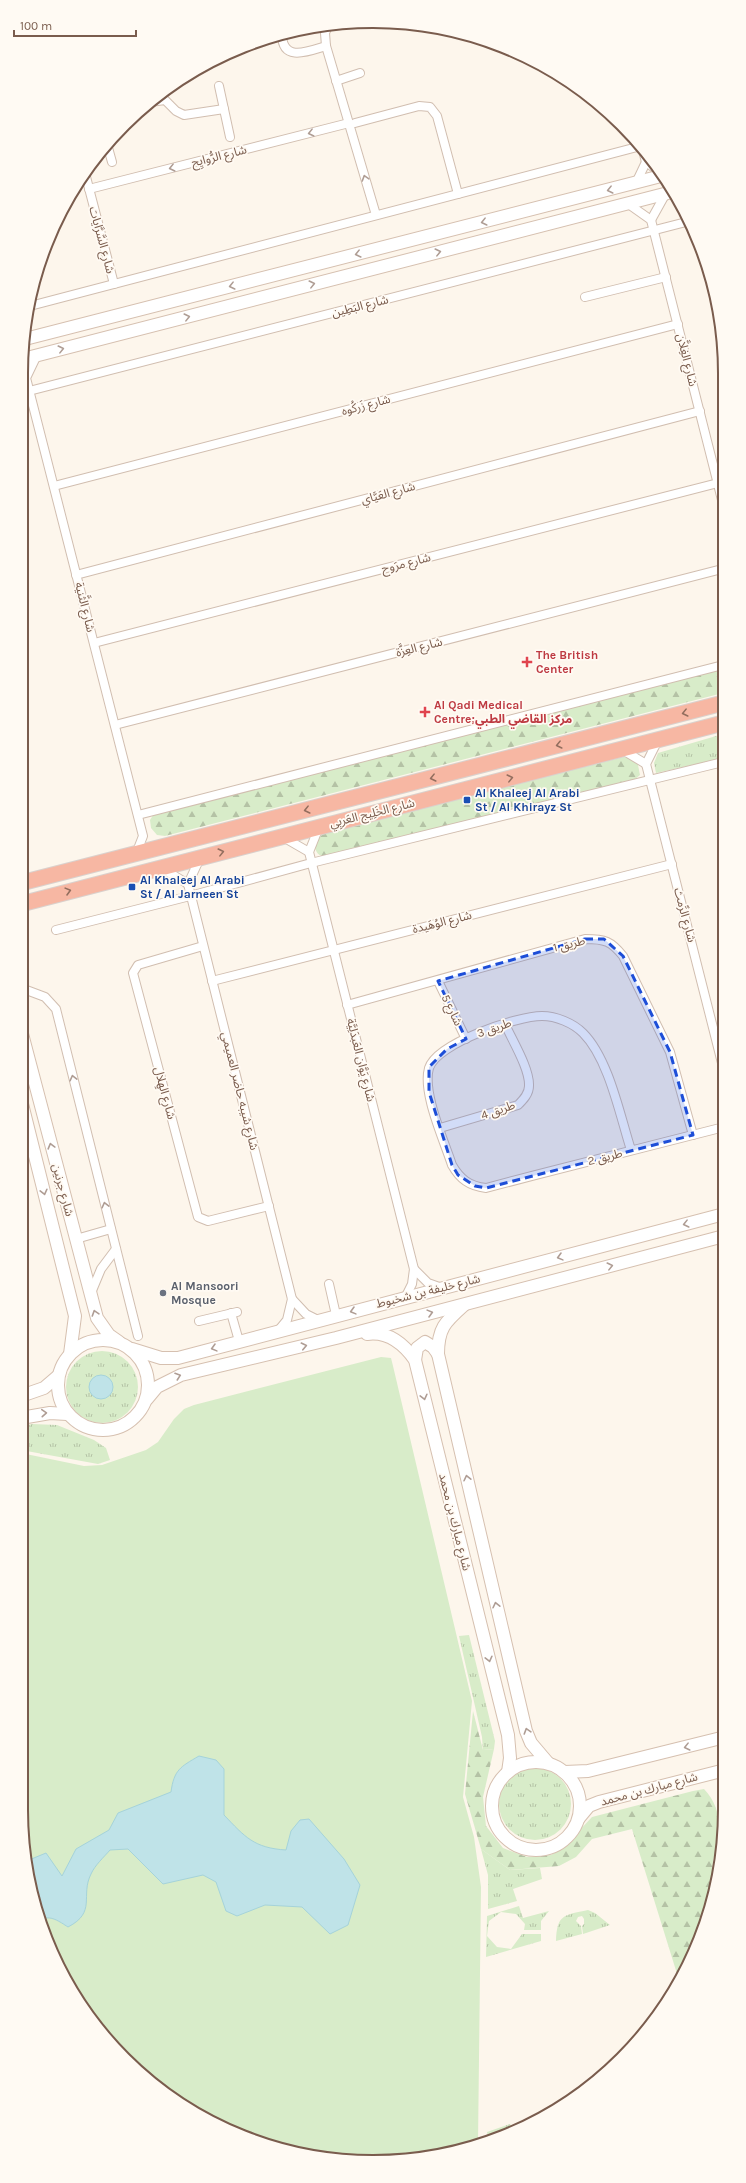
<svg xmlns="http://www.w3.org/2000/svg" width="746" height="2183" viewBox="0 0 746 2183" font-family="Karla,'Noto Sans Arabic',sans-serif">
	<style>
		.grass { fill: url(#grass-tufts) }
		.forest { fill: url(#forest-firs) }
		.pitch { fill: #d8ecc9 }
		.water { fill: #bfe3e8; stroke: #a5d3da }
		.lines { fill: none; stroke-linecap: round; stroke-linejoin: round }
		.street-casing { stroke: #d1beb0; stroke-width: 10 }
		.secondary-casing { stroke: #d6c0b0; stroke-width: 14 }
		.highway-casing { stroke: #dad1cd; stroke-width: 17 }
		.street { stroke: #fff; stroke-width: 8 }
		.secondary { stroke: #fff; stroke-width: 12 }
		.highway { stroke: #f7b7a3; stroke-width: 15 }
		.oneway { stroke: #af9d94 }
		.oneway2 { stroke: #936e5e }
		.marked { fill: #1d4ed8; fill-opacity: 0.2; stroke: #1d4ed8; stroke-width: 3; stroke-dasharray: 8 5; stroke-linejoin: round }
		.health-dot { fill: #e0444e; stroke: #fffaf3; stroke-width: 1.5 }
		.transit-dot { fill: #1a4fb4; stroke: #fffaf3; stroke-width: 1.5 }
		.worship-dot { fill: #6b7280; stroke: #fffaf3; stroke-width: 1.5 }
		.labels { text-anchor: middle; stroke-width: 3.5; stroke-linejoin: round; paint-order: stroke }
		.street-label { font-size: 12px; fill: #7a5c4d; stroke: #fffaf3 }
		.health-label { font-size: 12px; font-weight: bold; fill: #be3a42; stroke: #fffaf3; text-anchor: start }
		.transit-label { font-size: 12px; font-weight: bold; fill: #164399; stroke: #fffaf3; text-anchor: start }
		.worship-label { font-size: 12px; font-weight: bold; fill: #5b616d; stroke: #fffaf3; text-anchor: start }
		.rim { fill: none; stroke: #7a5c4d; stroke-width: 2 }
	</style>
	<defs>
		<pattern id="grass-tufts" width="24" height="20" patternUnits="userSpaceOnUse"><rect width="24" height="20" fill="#d8ecc9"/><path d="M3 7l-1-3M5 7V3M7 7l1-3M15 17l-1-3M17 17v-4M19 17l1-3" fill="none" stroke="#b4c2a5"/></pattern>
		<pattern id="forest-firs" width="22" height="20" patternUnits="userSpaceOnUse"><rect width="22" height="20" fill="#d8ecc9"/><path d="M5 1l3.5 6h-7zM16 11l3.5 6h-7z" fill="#b4c2a5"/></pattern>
	</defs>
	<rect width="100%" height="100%" fill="#fdf6ec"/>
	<g class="grass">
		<path d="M723,734V758L656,773L654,763L658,753Z"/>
		<circle cx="102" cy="1387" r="36"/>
		<path d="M32,1424L57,1425L94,1440L106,1448L110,1460L98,1464L21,1450V1427Z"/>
		<path d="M469,1635L495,1741L494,1749L483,1750L482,1737L459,1636Z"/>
		<circle cx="535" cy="1804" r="36"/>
		<path d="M481,1849L510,1870L540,1868L542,1879L513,1889L517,1901L488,1909V1875Z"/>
		<path d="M519,1906L523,1918L549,1911L541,1921V1930H524L525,1924L516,1914L501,1912L489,1921L487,1936L497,1947L511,1949L522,1934H541V1941L486,1957L487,1916Z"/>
		<path d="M588,1910L595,1913L610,1925L583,1934L582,1926L584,1924V1919L582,1916L578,1917L576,1921L581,1926L582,1934L556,1941C557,1915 563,1915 588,1910Z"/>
		<path d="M510,2124L513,2128L488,2139L487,2132Z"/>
	</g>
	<g class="forest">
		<path d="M723,665V693L165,836L157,835L151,828L150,820L155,812Z"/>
		<path d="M624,757L637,760L640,775L634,780L326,857C318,856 316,853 314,844L324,832Z"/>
		<path d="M473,1711L483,1750L494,1749L483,1797L486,1826L503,1848L527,1857L551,1855L562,1849L592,1817L693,1791L704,1789C718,1803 722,1824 718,1843C717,1849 714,1855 713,1861C711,1875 715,1887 713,1901L678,1977L632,1829L592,1839L576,1857L559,1866L510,1870L481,1849L465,1794Z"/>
	</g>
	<path class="pitch" d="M381,1357L391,1358L393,1366L472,1701L463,1797L474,1837L481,1887L478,2144L464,2150L396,2161L327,2159L217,2126L159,2089L109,2042L48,1944L28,1878L21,1810V1453L84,1466L102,1465L146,1450L158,1442L174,1419L184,1409L194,1405Z"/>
	<g class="water">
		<circle cx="101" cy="1387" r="12"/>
		<path d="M199,1756L216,1760L224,1769V1815C245,1837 254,1848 286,1850L291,1831L300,1820L309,1819L344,1859L360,1885L348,1925L330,1934L302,1907L265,1905L237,1916L226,1911L216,1882L203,1875L163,1884L128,1849L110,1850C104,1857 95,1865 91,1874C80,1896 97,1912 68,1927C60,1922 50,1914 40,1920L29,1882V1860L46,1853L62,1876L76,1849L109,1830L118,1813L171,1792C174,1770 180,1767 199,1756Z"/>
	</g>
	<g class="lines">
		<g class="street-casing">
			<g id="street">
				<path d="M329,24L325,33L326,46L376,215"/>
				<path d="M282,34C282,63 309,51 326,46"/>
				<path d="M336,81L360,73"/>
				<path d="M219,86L230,137"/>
				<path d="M150,102L165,100L176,111L184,115L224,109"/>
				<path d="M355,123L419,106L430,107L437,116L458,194"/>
				<path d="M107,144L112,162"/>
				<path d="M642,147L646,162L657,170"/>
				<path d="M85,173L114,284"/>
				<path d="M636,183L646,162"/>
				<path d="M89,189L349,123"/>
				<path d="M627,203L651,220L722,500"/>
				<path d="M651,220L666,193"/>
				<path d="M585,297L666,277"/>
				<path d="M30,306L641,146"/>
				<path d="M37,355L26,378L143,836L136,854"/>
				<path d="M29,391L690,221"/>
				<path d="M54,486L678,324"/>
				<path d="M76,575L700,411"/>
				<path d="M94,643L718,483"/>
				<path d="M115,725L722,569"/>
				<path d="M658,740L646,764L723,1067"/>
				<path d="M621,749L646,764"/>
				<path d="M138,815L723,665"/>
				<path d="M319,827L309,852L414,1269L412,1284L406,1296"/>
				<path d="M283,837L309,852"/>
				<path d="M200,858L188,884L292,1299L287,1320L278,1331"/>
				<path d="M163,869L188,884"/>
				<path d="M56,930L190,896L311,863L723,762"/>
				<path d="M203,946L138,965L133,973L198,1217L208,1221L269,1206"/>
				<path d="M212,981L672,864"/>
				<path d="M438,981L466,1039"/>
				<path d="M21,988L45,997L56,1009L138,1336"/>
				<path d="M347,1005L585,939C605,939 611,941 623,956L670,1052L693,1135"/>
				<path d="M440,1128L518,1105C523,1100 529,1094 529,1086C530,1069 512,1040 505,1024"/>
				<path d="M631,1150C620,1116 609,1059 583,1033C573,1023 556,1016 542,1016C517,1016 437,1043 429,1068C422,1093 444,1140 452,1165C460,1179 469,1186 486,1188C565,1167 644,1147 724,1127"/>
				<path d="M76,1239L111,1229"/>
				<path d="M414,1269L428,1283L442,1288"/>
				<path d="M329,1284L336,1315"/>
				<path d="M91,1293L101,1269L116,1249"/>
				<path d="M292,1299L306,1314L318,1320"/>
				<path d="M231,1313L239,1341"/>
				<path d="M199,1321L237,1312"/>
			</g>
		</g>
		<g class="secondary-casing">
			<g id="secondary">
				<path d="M25,339L661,176"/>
				<path d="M23,359L672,192"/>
				<path d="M21,1030L97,1318L109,1335L119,1342"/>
				<path d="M21,1100L75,1316L70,1354"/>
				<path d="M464,1305C445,1322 438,1328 438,1354L526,1731L531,1743L548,1763"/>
				<path d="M367,1334C388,1331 403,1343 415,1360L508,1735L510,1758L508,1772"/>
				<circle cx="103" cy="1385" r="45"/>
				<path d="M132,1349L161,1358H178L724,1214"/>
				<path d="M415,1360L417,1348L425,1342L433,1347L438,1354"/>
				<path d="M21,1396L44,1388L58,1376"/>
				<path d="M147,1399L157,1387L181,1375L336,1338L724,1236"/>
				<path d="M21,1418L50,1413L67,1414"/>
				<circle cx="536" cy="1806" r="44"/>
				<path d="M565,1772L588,1771L725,1737"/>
				<path d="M579,1818L589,1806L599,1802L725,1770"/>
			</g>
		</g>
		<g class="highway-casing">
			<g id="highway">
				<path d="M21,883L723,703"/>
				<path d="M21,904L723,723"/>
			</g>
		</g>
		<use href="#street" class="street"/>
		<use href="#secondary" class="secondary"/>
		<use href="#highway" class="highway"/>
	</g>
	<defs><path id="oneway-chevron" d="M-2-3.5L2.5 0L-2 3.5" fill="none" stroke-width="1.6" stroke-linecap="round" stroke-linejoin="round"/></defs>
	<g class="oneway">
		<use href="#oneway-chevron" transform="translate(311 133) rotate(166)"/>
		<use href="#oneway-chevron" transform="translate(172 168) rotate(166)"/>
		<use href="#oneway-chevron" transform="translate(365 178) rotate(-107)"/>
		<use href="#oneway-chevron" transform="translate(610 190) rotate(166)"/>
		<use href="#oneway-chevron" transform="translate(484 222) rotate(166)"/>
		<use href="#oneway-chevron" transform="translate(438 252) rotate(-14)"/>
		<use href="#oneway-chevron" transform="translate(358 254) rotate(166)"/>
		<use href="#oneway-chevron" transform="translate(312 284) rotate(-14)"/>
		<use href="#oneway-chevron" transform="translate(232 286) rotate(166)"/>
		<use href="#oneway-chevron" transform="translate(187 317) rotate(-14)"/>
		<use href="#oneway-chevron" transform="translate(61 349) rotate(-14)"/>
		<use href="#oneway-chevron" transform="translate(73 1078) rotate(-104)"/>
		<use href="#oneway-chevron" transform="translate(51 1146) rotate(-105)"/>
		<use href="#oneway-chevron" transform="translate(44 1192) rotate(76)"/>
		<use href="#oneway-chevron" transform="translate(105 1205) rotate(-104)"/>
		<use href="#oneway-chevron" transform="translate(686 1224) rotate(166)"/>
		<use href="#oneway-chevron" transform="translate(560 1257) rotate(165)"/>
		<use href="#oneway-chevron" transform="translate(610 1266) rotate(-14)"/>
		<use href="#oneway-chevron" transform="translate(353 1311) rotate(165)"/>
		<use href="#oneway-chevron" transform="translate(95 1313) rotate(-108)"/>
		<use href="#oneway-chevron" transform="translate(430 1313) rotate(-15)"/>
		<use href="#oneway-chevron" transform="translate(304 1346) rotate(-13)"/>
		<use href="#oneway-chevron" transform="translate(214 1348) rotate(165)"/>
		<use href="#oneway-chevron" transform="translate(178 1376) rotate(-19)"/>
		<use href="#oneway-chevron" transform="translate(424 1397) rotate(76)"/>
		<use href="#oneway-chevron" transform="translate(44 1413) rotate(-4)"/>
		<use href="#oneway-chevron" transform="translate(467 1478) rotate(-103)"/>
		<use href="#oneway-chevron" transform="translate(496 1605) rotate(-103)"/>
		<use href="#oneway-chevron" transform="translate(489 1659) rotate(76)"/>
		<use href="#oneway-chevron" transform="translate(527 1731) rotate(-107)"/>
		<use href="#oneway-chevron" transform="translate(687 1747) rotate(166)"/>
	</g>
	<g class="oneway2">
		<use href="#oneway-chevron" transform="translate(685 713) rotate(166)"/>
		<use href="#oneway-chevron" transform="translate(559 745) rotate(166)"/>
		<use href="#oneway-chevron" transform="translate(433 778) rotate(166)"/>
		<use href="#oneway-chevron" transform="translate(510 778) rotate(-14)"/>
		<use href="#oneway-chevron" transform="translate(307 810) rotate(166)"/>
		<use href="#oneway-chevron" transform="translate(221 852) rotate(-14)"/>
		<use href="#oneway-chevron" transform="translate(68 891) rotate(-15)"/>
	</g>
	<path class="marked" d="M585,939H604L623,956L670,1052L693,1135L486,1188L475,1186L458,1175L452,1165L429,1092V1067L447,1049L466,1039L438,981Z"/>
	<g class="health-dot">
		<path d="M525 656h4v4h4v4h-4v4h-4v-4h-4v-4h4z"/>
		<path d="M423 706h4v4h4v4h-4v4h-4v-4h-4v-4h4z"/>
	</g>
	<g class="transit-dot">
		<rect x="463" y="796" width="8" height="8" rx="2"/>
		<rect x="128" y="883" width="8" height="8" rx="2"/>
	</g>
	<circle class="worship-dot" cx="163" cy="1293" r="4"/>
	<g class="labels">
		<g class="street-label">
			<text transform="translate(219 156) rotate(-14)" y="4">شارع الرُّوايِح</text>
			<text transform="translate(102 240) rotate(75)" y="4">شارع السَّرَّايات</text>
			<text transform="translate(360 306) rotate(-14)" y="4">شارع البَطِين</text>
			<text transform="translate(687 360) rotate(76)" y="4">شارع الغِلاَّن</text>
			<text transform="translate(366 405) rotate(-15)" y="4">شارع زَركُوه</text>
			<text transform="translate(388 493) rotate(-15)" y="4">شارع العَيَّاي</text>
			<text transform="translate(406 563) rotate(-14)" y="4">شارع مرَوح</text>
			<text transform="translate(85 607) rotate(76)" y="4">شارع الثَّنية</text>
			<text transform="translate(419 647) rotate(-14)" y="4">شارع العِزَّة</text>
			<text transform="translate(372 813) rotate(-14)" y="4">شارع الخَلِيج العَربِي</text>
			<text transform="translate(685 915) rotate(75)" y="4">شارع الرِّمث</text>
			<text transform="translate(442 922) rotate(-14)" y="4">شارع الوُهَيدة</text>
			<text transform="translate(569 944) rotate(-14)" y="4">طريق 1</text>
			<text transform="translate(452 1010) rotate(64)" y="4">شارع 5</text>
			<text transform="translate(494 1028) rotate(-19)" y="4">طريق 3</text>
			<text transform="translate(361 1060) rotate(76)" y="4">شارع يَوَّان العَبدَلِيَّة</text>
			<text transform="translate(240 1091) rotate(76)" y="4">شارع شيبه حاضر العميمي</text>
			<text transform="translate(165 1093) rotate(75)" y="4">شارع الهِلال</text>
			<text transform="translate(498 1110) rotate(-19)" y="4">طريق 4</text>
			<text transform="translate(605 1157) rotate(-14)" y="4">طريق 2</text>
			<text transform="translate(63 1190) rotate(75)" y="4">شارع جرنين</text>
			<text transform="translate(428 1291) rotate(-14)" y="4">شارع خليفة بن شخبوط</text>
			<text transform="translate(455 1522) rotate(76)" y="4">شارع مبارك بن محمد</text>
			<text transform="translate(649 1789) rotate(-15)" y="4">شارع مبارك بن محمد</text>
		</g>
		<g class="health-label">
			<text x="536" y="659">The British<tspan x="536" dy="14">Center</tspan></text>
			<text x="434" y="709">Al Qadi Medical<tspan x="434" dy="14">Centre;مركز القاضي الطبي</tspan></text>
		</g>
		<g class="transit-label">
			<text x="475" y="797">Al Khaleej Al Arabi<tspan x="475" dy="14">St / Al Khirayz St</tspan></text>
			<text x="140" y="884">Al Khaleej Al Arabi<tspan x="140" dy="14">St / Al Jarneen St</tspan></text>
		</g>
		<g class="worship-label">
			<text x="171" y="1290">Al Mansoori<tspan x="171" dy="14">Mosque</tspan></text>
		</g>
	</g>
	<path d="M0 0H746V2183H0ZM373 28H373A345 345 0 0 1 718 373V1810A345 345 0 0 1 373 2155H373A345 345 0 0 1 28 1810V373A345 345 0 0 1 373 28Z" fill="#fffaf3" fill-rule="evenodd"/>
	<path class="rim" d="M373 28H373A345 345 0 0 1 718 373V1810A345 345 0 0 1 373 2155H373A345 345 0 0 1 28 1810V373A345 345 0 0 1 373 28Z"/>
	<path d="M14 30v6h122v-6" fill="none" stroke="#7a5c4d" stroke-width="2"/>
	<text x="20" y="30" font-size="12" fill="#7a5c4d" stroke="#fffaf3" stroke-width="3" paint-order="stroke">100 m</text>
</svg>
